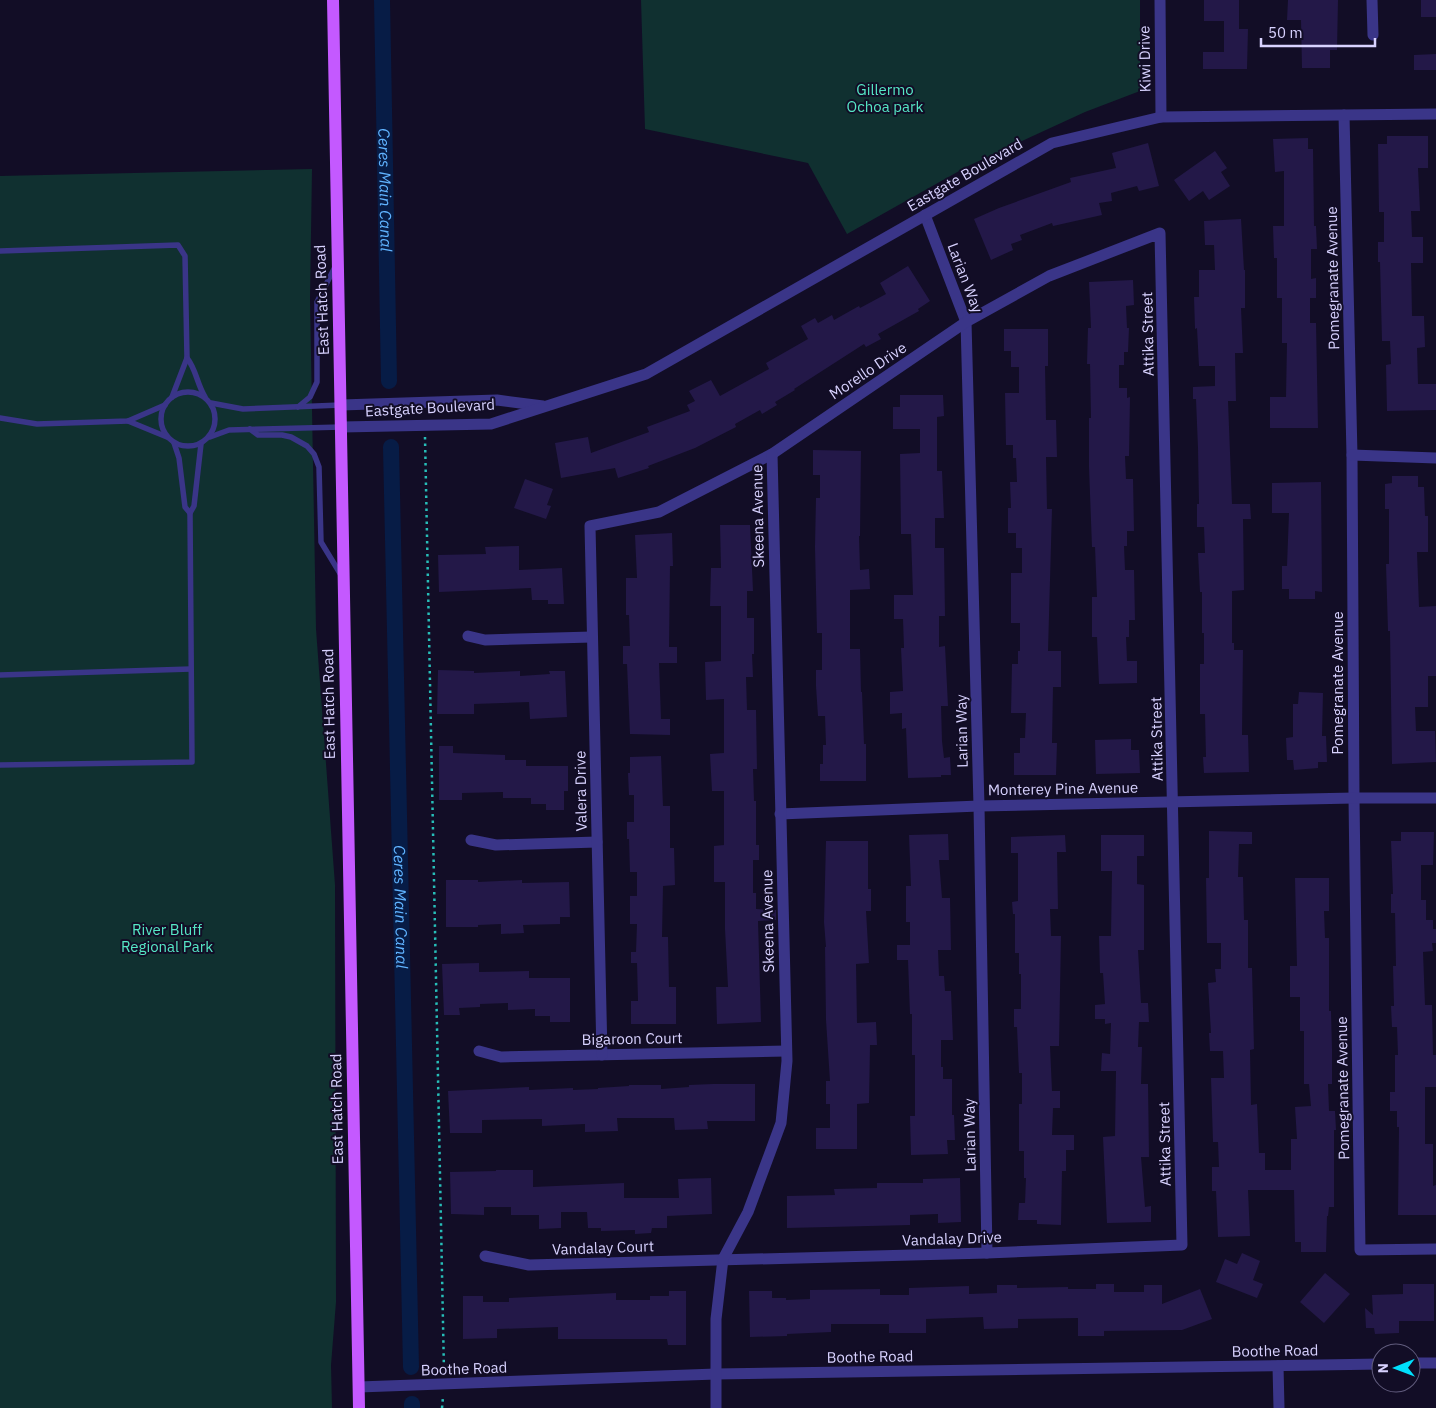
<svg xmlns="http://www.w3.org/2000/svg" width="1436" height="1408" viewBox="0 0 1436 1408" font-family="'IBM Plex Sans',sans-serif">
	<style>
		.green { fill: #103030 }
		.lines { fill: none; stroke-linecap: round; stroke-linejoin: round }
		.canal { stroke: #071c46; stroke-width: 16 }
		.building { fill: #231848 }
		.path { stroke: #27beb8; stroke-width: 2.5; stroke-dasharray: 2.5 4; stroke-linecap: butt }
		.service { stroke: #3a3588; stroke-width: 5.5 }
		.minor { stroke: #3a3588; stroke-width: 11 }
		.primary { stroke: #c459ff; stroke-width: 12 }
		.labels { text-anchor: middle; stroke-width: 4; stroke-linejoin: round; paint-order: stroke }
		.street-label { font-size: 15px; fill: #d8d2ff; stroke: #120d26 }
		.park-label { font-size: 15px; fill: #56e7c5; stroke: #120d26 }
		.water-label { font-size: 16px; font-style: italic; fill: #60b3ff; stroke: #120d26 }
	</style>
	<rect width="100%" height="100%" fill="#120d26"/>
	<g class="green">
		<path d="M641,0H1140V91L1085,112L968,166L847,234L808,163L645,129Z"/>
		<path d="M312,169L310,299L316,629L335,885L336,1302L331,1365L332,1408H0V176Z"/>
	</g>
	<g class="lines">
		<g class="canal">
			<path id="s1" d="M382,0L389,381"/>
			<path id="s2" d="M391,447L411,1367"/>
			<path d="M412,1404V1408"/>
		</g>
	</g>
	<g class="building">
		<path d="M1204,0H1239V29H1248L1247,69H1203V52H1224V21H1204Z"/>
		<path d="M1288,0H1338L1337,50H1330V68H1302L1301,20H1287Z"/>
		<rect x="1421" y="0" width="15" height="17"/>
		<path d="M1436,54V70H1414V55Z"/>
		<path d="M1387,136H1428V168H1418L1420,211H1411L1412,237H1423V263H1411L1412,316H1424L1425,347L1417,348L1418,384H1436V410L1387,411L1386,365L1391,364L1390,341H1382L1380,262H1378V242H1384V212H1379L1378,144H1387Z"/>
		<path d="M1308,138V149H1313L1314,226H1316L1317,249H1311V279L1316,278V298H1310V323H1316L1318,428H1270V397H1286L1287,343H1282V298H1277V258H1274L1273,226H1284V171L1275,172L1273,139Z"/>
		<path d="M1148,143L1159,186L1139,191L1137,186L1111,193L1112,201L1099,203L1102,215L1053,226L1052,223L1020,235L1022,240L1011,244L1013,250L991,260L974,219L999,208L1071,182L1070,178L1116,168L1112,153Z"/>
		<path d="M1215,151L1227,168L1221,172L1230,186L1209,200L1203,191L1189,201L1174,180Z"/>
		<path d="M1241,219L1244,270H1245V308H1241L1243,353H1235L1236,401H1228L1232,504H1250L1251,519H1243L1244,590L1232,591V643H1234V650H1243L1242,735H1248L1249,772L1204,773L1203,757H1206L1205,714H1200V664H1204V633H1202V592H1200L1198,553H1205L1204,527H1197V504H1199L1198,448L1196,399H1193V387L1215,386V366H1199L1197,328L1195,329L1194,297H1199V270H1215L1214,245H1205L1204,221Z"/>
		<path d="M908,266L930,301L918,309L919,311L878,334L881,339L866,347L864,344L794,389L795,390L775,402L777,405L762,414L760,410L735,424L736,427L695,448L648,466L649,468L618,478L615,468L561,478L555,443L588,437L591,453L649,432L647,427L690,411L687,405L695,401L689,391L711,380L720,396L769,369L766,363L808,339L801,326L815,318L818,323L832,315L834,320L859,306L860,308L886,294L880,283Z"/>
		<path d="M1133,280L1134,305L1126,306L1127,328H1129L1128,352H1124V365H1119V388H1127V398L1130,397L1129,456H1125L1126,479H1133L1134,531H1127V546H1124L1125,570H1134L1135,620H1129V637H1126L1127,661H1137V683L1099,684L1097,637H1092V597H1097L1095,547H1092L1089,467V418H1091L1090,364H1087L1088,328H1091L1089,282Z"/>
		<path d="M1004,329H1048V366H1045L1046,420H1056L1057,457H1046L1047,509H1052L1048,651H1061V687H1053L1052,743H1057L1056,775H1014V753H1020V738H1025L1026,713H1011L1012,664H1018V651H1020V623H1011V573H1022V548H1016V533H1008V508H1011L1010,482H1017L1016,458H1013V445H1006L1005,393H1019V367H1011V351H1004Z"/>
		<path d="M900,395H943L944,416L937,417V471H942L944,518H935V548H944L945,616H939V647L945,646L948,706H941L942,741L944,758L950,757L951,775H941V777L908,778L906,728L902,729V713L890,714V692L903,691L901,648H904L903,619H894V595H913L911,534H901L900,454L920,453V429H893V407H900Z"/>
		<path d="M813,450L861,451L860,536H859L860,570L869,569L870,589L850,590V649H860L861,692H862L864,744H866V781H820V764H823V745H826L825,716H818L816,686V670H822V633H817L815,547L816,498H820V475H813Z"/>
		<path d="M1392,476H1418V487H1424L1425,516H1428V552H1417L1419,607L1436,606V676H1428V707H1415L1416,731H1435L1436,762L1392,764L1390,631H1388L1386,564H1389V509H1385V484L1392,483Z"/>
		<path d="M525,479L553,489L547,505L551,506L546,519L514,508Z"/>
		<path d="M1321,482L1322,592L1315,591V599H1289V589H1282V566H1287L1289,513H1272V483Z"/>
		<path d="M720,525H750L753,591H747V618H754V654H752L753,677H746L747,710H756L757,769H753L754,801H756V845H759V860H753V893H756V909L776,910V920L758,921L761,1022L717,1024L716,987H728L725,929V882H714V846L724,845V791H712L710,754L724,753V699L706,700L705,662L721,661V606H710L711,568H721Z"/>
		<path d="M672,533L673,566H670L669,647H677V663H659L661,719H670V735L630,734L627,664H623V646H630L629,615H626V578H637L635,535Z"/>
		<path d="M519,546V570L562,568L564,604H548V600H532L531,588L439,592L438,555L486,554L485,547Z"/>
		<path d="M438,670L474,671V673L520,671V676L550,674L549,671H565L567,717L530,719L529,702L474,704V714H437Z"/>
		<path d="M1299,692L1323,693L1322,736H1326L1327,762H1318V768L1294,770L1293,760H1287L1286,738L1293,737V704H1298Z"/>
		<path d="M1131,739V750H1139L1140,773L1096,774L1095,740Z"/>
		<path d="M439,746H453V753L505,755V760H526V766H568V791H564V810H546V804H531V798H503V792L462,793V800H439Z"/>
		<path d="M661,756L663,806H670V848H674L675,885L663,886L662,937H668L669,987H676V1024H631V1001H638L637,963H631V952H636L637,924H630V896H637V872H630L629,839H627V822H634V795H629L628,773H630V757Z"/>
		<path d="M1209,831L1252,832V844H1239L1238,877H1243L1244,920H1248V968H1252L1254,1049L1250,1050L1251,1105L1257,1104L1259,1153H1265V1170H1291V1139H1297L1295,1107L1311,1106L1309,1084H1304V1031H1300V997H1290V966H1297L1295,878H1329V911H1324L1325,938H1329V1011H1331L1332,1049V1084H1328L1329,1111H1335L1336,1130H1334V1207H1329L1328,1216H1327L1326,1252H1301V1242H1295L1294,1190H1248L1250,1236L1218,1237L1216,1191H1212V1167H1219L1218,1142H1213L1211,1078H1224L1223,1051H1210L1209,1033H1211L1208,983L1216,982L1215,969H1221V943H1207L1206,878H1209Z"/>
		<path d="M1401,832H1434L1433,865H1421V900H1426V920H1433V929H1436V943H1432L1433,951L1423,952L1425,1005H1432L1433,1055H1436V1087H1425V1144H1433V1186L1436,1185V1215H1398L1399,1127H1397V1111H1390V1092H1395V1055H1398L1397,1027H1392L1391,1006H1394L1393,966H1396L1395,913H1391V894H1393L1391,841H1401Z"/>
		<path d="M948,834L949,860H939L942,898H950L951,950H938L939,976H944L945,991H951L953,1040H941V1067H943V1079H952V1115H954L955,1140H947L948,1154L911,1155L910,1116H915V1055H912V1014H910L908,960H897V945H910V922H906V886H911L909,835Z"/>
		<path d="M1065,835L1066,852H1057L1058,909H1050L1051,936H1061L1059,1046H1050L1052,1091H1060V1108H1053L1052,1135H1074V1150H1066V1171H1062L1061,1225L1037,1224V1220H1018L1019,1203H1025L1026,1178H1024V1151H1019V1104H1022V1073H1019L1017,1027H1014V1009H1021V974H1019V953H1015V914H1013L1012,902L1018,901V853H1011V837Z"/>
		<path d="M1101,835H1144V856H1137V884L1144,885V950H1138L1141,1003H1148L1149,1022H1139L1138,1047H1142L1141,1084H1148L1149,1157H1141L1145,1207L1151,1206V1222L1107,1223L1103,1137L1115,1136L1116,1071H1101L1102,1053L1110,1054L1111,1023L1105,1024V1019H1095V1005L1105,1004L1103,973H1100L1099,936H1111L1112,871H1101Z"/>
		<path d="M826,841H868V889H871V911H866L869,963L856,964L857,1023L876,1022L877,1045H870L869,1103L857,1104V1149H816V1128H830V1104H826V1081H830L826,1020L825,947H826L824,922Z"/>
		<path d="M446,880H478V882L522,880V883L569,882L570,917H560V924L523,925L524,933L501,934V924L478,925V927H446Z"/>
		<path d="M479,963V972L529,971V978H570V1022H550V1016H535V1009L508,1010V1003L480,1004V1007L459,1008L460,1015H444L442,964Z"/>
		<path d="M713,1084H755V1121H707L708,1129L675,1130L674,1118H617L618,1131L585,1132V1124L542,1126V1119L482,1120V1133H450L448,1091L529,1087V1090L573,1088V1090L598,1089V1088L629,1086V1085H661V1089L689,1087V1085Z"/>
		<path d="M496,1170H533V1187L624,1183V1198H679L678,1179L711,1178L712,1214L667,1216V1228H652L651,1233L635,1234V1230L601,1231V1228H588L587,1212H561V1228L539,1229V1215H511V1207H484V1215L451,1214L450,1172L496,1171Z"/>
		<path d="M960,1178L961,1222L938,1223V1214L910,1215V1225L787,1228V1196L835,1195L834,1189L877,1188V1183H923V1179Z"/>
		<path d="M1242,1253L1260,1261L1253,1280L1263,1284L1257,1298L1216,1282L1225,1259L1237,1264Z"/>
		<path d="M1325,1273L1350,1294L1324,1323L1300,1302Z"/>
		<path d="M1096,1284H1114V1292H1144V1285H1162V1304L1200,1289L1212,1319L1182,1330L1104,1331V1336H1078V1318L1018,1319V1328L984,1329L983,1317L926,1319V1333H889V1324H831V1332L787,1334V1336L750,1337L749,1291H772V1298H786V1300L810,1299V1290L880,1289V1295H909V1288L969,1286V1294L997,1293V1285H1017V1288L1068,1287V1289H1096Z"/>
		<path d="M1403,1284H1434V1321H1399V1333L1375,1334L1374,1328H1366L1365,1308L1373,1315L1372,1295L1403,1294Z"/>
		<path d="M669,1291H686V1345H668L667,1339H558V1327L497,1329V1338L463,1339V1296H483V1302H509V1298L616,1293V1300H650V1296H669Z"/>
	</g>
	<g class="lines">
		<g class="path">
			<path d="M425,437L444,1372"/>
			<path d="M442,1408L443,1397"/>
		</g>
		<g class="service">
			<path d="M0,251L178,245L185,256L187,358L172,397"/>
			<path d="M187,358C196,369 197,384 205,397"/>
			<circle cx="188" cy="419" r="27"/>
			<path d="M211,403L243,409L341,405"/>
			<path d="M298,407L310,397L317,382V302L335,267"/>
			<path d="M0,418L37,424L128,421L165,405"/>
			<path d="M128,421L167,437"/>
			<path d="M250,429L258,435H282L291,437L307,446L314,454L319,467L321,542L341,575"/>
			<path d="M210,437L229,430L342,427"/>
			<path d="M190,513L194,506L201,444"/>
			<path d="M0,675L191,669"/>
			<path d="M0,765L192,762L190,513L185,507L179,458L174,443"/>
		</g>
		<g class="minor">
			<path d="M1160,0L1161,117"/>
			<path d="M1372,0L1373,35"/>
			<path d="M1344,115L1352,455L1354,798L1360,1250L1436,1249"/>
			<path d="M925,215L966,322L979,806L987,1253"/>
			<path d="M341,405L497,400L543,406"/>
			<path d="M342,427L491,424L646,374L1052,143L1161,117L1436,114"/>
			<path d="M1352,455L1436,458"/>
			<path d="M468,636L485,640L592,637"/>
			<path d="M780,814L979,806L1354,798H1436"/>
			<path d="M471,840L496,845L597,842"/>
			<path d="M479,1051L501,1057L786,1051"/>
			<path d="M485,1256L529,1265L987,1253L1182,1245L1160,233L1049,276L966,322L772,454L659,512L590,526L602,1055"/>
			<path d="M1411,1363H1436"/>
			<path d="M1278,1366L1279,1408"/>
			<path d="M359,1387L716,1374L1381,1364"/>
			<path d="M716,1408V1319L723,1259L748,1212L781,1123L787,1061L772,454"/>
		</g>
		<path class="primary" d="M333,0L359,1408"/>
	</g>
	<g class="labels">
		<g class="street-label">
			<text transform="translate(1145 59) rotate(-91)" y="5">Kiwi Drive</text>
			<text transform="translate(965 175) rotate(-30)" y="5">Eastgate Boulevard</text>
			<text transform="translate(965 278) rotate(69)" y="5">Larian Way</text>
			<text transform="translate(1333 278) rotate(-91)" y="5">Pomegranate Avenue</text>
			<text transform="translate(322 300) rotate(-92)" y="5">East Hatch Road</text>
			<text transform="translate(1148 334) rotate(-91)" y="5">Attika Street</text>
			<text transform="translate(868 371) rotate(-34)" y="5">Morello Drive</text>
			<text transform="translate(430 408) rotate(-3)" y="5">Eastgate Boulevard</text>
			<text transform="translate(758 516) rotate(-91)" y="5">Skeena Avenue</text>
			<text transform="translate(1338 683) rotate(-90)" y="5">Pomegranate Avenue</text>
			<text transform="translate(329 704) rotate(-91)" y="5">East Hatch Road</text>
			<text transform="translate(962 731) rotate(-91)" y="5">Larian Way</text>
			<text transform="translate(1157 739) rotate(-91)" y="5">Attika Street</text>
			<text transform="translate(1063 789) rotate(-1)" y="5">Monterey Pine Avenue</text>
			<text transform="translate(581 791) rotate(-91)" y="5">Valera Drive</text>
			<text transform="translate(768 921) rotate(-91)" y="5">Skeena Avenue</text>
			<text transform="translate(632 1039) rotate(-1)" y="5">Bigaroon Court</text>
			<text transform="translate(1343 1088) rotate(-91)" y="5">Pomegranate Avenue</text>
			<text transform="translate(337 1109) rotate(-91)" y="5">East Hatch Road</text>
			<text transform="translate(970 1135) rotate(-91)" y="5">Larian Way</text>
			<text transform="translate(1165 1144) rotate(-91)" y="5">Attika Street</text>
			<text transform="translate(952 1239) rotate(-2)" y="5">Vandalay Drive</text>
			<text transform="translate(603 1248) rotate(-2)" y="5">Vandalay Court</text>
			<text transform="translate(1275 1351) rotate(-1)" y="5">Boothe Road</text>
			<text transform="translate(870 1357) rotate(-1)" y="5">Boothe Road</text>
			<text transform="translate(464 1369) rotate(-2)" y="5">Boothe Road</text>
		</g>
		<g class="park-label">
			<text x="885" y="95">Gillermo<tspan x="885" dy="17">Ochoa park</tspan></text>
			<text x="167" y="935">River Bluff<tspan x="167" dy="17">Regional Park</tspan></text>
		</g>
		<g class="water-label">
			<text dy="6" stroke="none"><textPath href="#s1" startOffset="190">Ceres Main Canal</textPath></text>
			<text dy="6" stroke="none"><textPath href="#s2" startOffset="460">Ceres Main Canal</textPath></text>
		</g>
	</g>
	<g transform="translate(1396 1368) rotate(269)"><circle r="24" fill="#120d26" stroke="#615c7d"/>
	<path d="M0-4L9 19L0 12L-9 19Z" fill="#00e0fd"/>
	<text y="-8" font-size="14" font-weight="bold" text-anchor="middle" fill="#d8d2ff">N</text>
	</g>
	<path d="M1261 38v8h114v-8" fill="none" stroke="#d8d2ff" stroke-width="2.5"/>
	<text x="1268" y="38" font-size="15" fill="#d8d2ff" stroke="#120d26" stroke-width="4" paint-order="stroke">50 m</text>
</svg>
